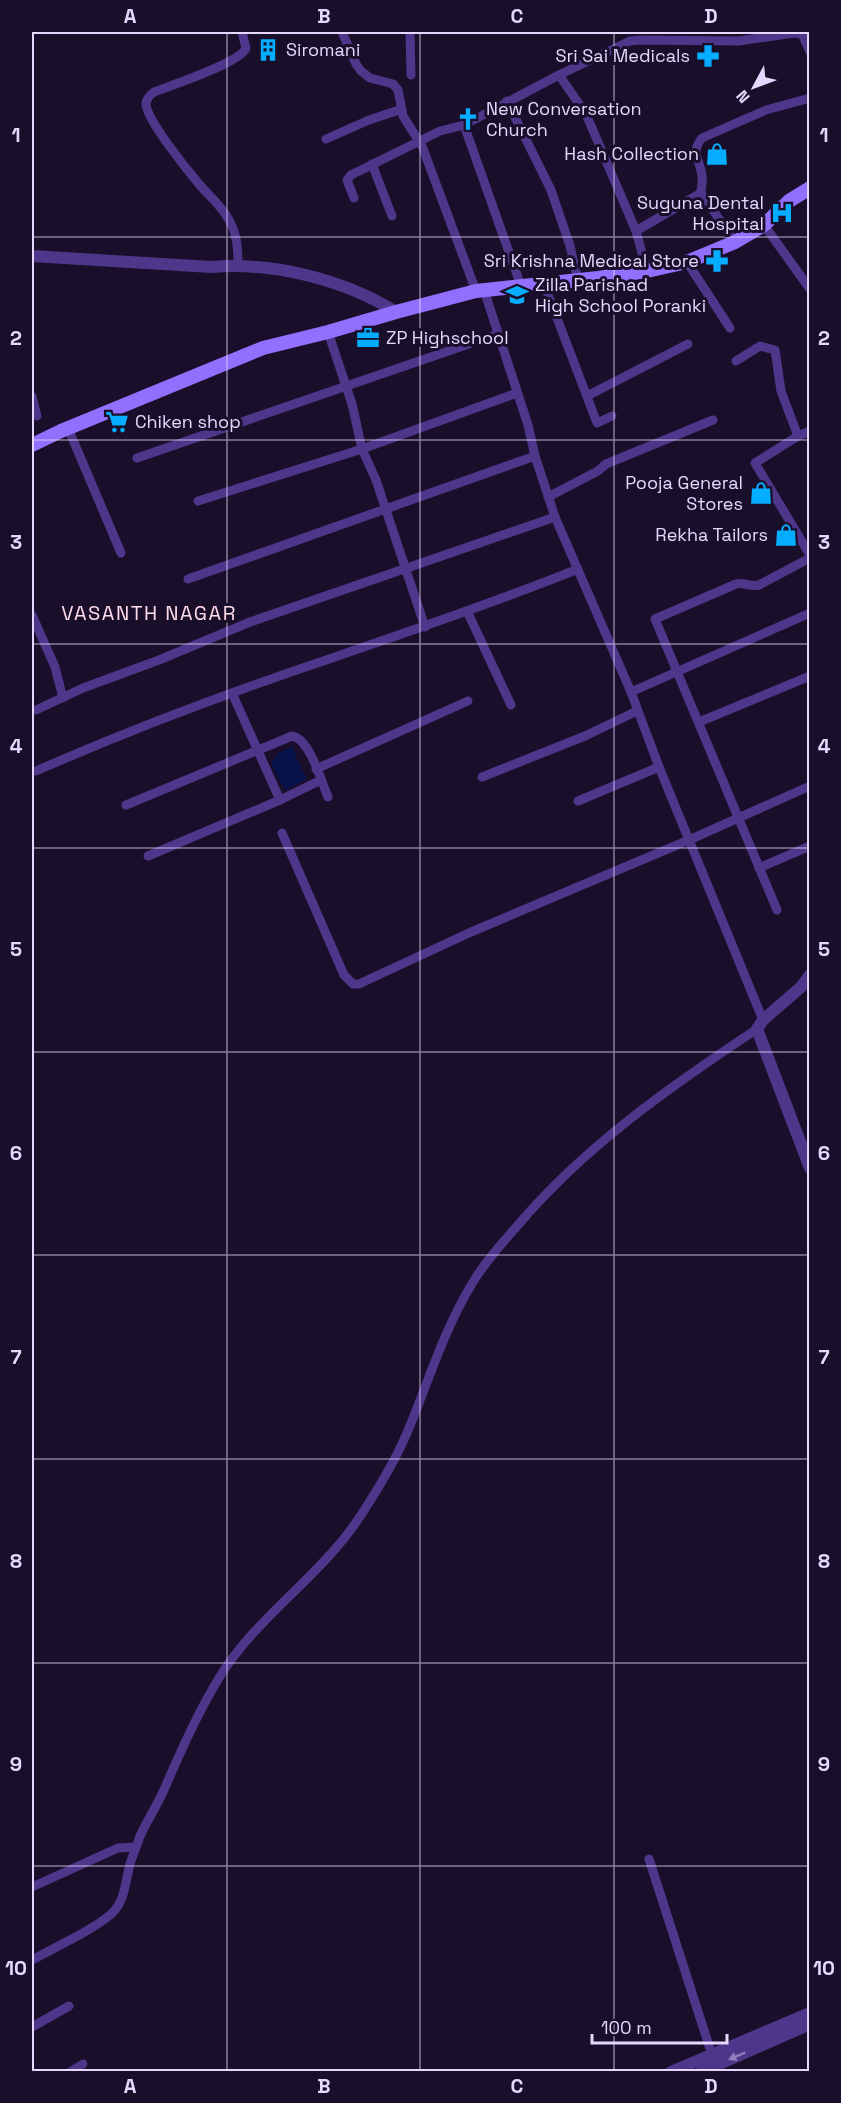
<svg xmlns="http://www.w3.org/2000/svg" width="841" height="2103" viewBox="0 0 841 2103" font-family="'Space Grotesk',sans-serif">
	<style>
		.water { fill: #07114a }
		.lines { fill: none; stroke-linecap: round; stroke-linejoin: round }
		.minor { stroke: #4e378b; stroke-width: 9 }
		.tertiary { stroke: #4e378b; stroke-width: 12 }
		.secondary { stroke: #936fff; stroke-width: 14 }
		.oneway { fill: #927fbf }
		.grid { fill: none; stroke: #e5d8ff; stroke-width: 1.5; stroke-opacity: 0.55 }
		.labels { text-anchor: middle; stroke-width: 6; stroke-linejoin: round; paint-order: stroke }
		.poi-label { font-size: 18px; fill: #e5d8ff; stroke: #1a0f2a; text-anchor: end }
		.neighbourhood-label { font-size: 20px; letter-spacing: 1.5px; fill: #ffdae9; stroke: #1a0f2a }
		.neatline { fill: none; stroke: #e5d8ff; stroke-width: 2 }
		.grid-label { font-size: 20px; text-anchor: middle; font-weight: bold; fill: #e5d8ff }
	</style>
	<rect width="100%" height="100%" fill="#1a0f2a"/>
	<path class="water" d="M293,746L296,757L307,779L285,790L271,764L278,753Z"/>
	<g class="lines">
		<g class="minor">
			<path d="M342,32L356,64L361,71L370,78L393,84L398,90L403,116L422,146L476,291"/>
			<path d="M410,32L411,75"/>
			<path d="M802,34L810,52"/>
			<path d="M559,75L586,114L636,231L647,271"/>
			<path d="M507,101L551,190L570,246L578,280"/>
			<path d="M326,139L369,120L402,109"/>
			<path d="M372,164L392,216"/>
			<path d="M354,198L347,180L351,175L440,131L464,125"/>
			<path d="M764,225L810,289"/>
			<path d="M636,231L701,193"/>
			<path d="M735,242L701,193C701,188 703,182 702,177C701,160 689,154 702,138L766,110L810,98"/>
			<path d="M687,262L730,328"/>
			<path d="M238,265C238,248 237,234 229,220C222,206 209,196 199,184C188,171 145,118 146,103C147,98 150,95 154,92C172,85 240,63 246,48L242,32"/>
			<path d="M544,284L597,423L612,416"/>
			<path d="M521,286L464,125L559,75L630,41L639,40L739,41L793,33L810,35"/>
			<path d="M484,290L528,425L535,456L555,517L631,692L659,767L763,1020"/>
			<path d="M328,332L352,404L362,449L376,480L425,627"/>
			<path d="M736,361L760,346L775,350L781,391L798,436"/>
			<path d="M32,396L37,416"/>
			<path d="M587,396L688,344"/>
			<path d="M68,428L121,553"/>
			<path d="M810,431L798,436L755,463L810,555"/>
			<path d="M137,458L498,334"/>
			<path d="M548,497L598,471L606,464L713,420"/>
			<path d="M198,501L362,449L517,393"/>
			<path d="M188,579L535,456"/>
			<path d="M467,611L511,705"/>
			<path d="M32,615L55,667L63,698"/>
			<path d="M631,692L810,613"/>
			<path d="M232,693L280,800"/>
			<path d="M36,710L83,688L159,660L250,622L555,517"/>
			<path d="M699,722L810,676"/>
			<path d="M316,769L468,701"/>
			<path d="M36,771C134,728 236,690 338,656C419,628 499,601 578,569"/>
			<path d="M482,777L585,736L637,711"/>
			<path d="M578,801L659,767"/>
			<path d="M126,805L292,736C310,739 321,781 328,797"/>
			<path d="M282,833L344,975L353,984H359L471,932L689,840L810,786"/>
			<path d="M148,856L280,800L321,780"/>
			<path d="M759,868L810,846"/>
			<path d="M777,910L655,619L736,584C744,582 750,587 759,585L810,558"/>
			<path d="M649,1859L712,2055"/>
			<path d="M32,1887L118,1848L136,1847"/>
			<path d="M32,1960C51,1949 102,1926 115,1910C125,1898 126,1879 130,1864C133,1855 137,1845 140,1836C147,1821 156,1807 163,1792C180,1753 197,1714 219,1678C256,1617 320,1577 359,1518C377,1491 394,1463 407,1433C428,1383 444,1329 473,1282C485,1262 502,1243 518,1225C585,1146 671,1086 757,1029"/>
			<path d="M32,2027L69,2006"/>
			<path d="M70,2072L83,2064"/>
		</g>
		<g class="tertiary">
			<path d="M32,256L211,267C273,262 343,279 396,312"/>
			<path d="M810,975L801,987L763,1020L757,1029L810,1168"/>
			<path d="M671,2072L810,2013"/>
			<path d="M701,2072L810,2024"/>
		</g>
		<path class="secondary" d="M32,445L61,431L263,348L328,332L396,312L476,291L598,278L647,271L687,262L735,242L764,225L789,201L810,188"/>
	</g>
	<defs><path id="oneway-solid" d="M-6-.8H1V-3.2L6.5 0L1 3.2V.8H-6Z" transform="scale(1.5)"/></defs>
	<use class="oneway" href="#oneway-solid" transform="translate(737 2056) rotate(157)"/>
	<path class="grid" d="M227,32V2072M420,32V2072M614,32V2072M32,237H810M32,440H810M32,644H810M32,848H810M32,1052H810M32,1255H810M32,1459H810M32,1663H810M32,1866H810"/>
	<defs>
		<g id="building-bare" transform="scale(1.8)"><path d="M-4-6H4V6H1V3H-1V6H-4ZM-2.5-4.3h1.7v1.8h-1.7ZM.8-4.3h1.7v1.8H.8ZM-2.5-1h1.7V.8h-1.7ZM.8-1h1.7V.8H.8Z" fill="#04adff" stroke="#1a0f2a" stroke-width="2.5" paint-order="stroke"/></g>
		<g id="pharmacy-bare" transform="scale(1.8)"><path d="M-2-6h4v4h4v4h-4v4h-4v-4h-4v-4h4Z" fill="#04adff" stroke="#1a0f2a" stroke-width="2.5" paint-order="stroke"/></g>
		<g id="church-bare" transform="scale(1.8)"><path d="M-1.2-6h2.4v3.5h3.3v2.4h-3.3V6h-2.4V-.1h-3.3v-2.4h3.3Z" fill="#04adff" stroke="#1a0f2a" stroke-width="2.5" paint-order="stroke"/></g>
		<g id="shop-bare" transform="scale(1.8)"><path d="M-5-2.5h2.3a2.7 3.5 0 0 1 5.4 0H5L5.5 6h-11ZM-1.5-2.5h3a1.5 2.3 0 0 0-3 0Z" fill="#04adff" stroke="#1a0f2a" stroke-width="2.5" paint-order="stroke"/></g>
		<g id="hospital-bare" transform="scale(1.8)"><path d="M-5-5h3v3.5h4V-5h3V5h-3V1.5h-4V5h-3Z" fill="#04adff" stroke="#1a0f2a" stroke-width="2.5" paint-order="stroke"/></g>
		<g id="school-bare" transform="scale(1.8)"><path d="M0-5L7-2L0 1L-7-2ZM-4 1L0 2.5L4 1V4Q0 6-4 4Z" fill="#04adff" stroke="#1a0f2a" stroke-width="2.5" paint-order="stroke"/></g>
		<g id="office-bare" transform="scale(1.8)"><path d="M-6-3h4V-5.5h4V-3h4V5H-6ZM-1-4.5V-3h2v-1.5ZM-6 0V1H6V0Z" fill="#04adff" stroke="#1a0f2a" stroke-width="2.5" paint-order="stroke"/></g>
		<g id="supermarket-bare" transform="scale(1.8)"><path d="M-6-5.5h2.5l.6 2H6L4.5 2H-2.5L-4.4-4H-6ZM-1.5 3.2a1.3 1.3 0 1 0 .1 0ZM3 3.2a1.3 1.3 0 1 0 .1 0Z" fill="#04adff" stroke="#1a0f2a" stroke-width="2.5" paint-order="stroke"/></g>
	</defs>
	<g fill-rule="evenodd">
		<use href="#building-bare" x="268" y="50"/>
		<use href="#pharmacy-bare" x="708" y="56"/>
		<use href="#church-bare" x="468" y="119"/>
		<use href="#shop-bare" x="717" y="154"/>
		<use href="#hospital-bare" x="782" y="213"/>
		<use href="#pharmacy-bare" x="717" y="261"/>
		<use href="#school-bare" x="517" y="295"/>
		<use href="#office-bare" x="368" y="338"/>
		<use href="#supermarket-bare" x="117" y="422"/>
		<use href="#shop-bare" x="761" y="493"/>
		<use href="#shop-bare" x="786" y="535"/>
	</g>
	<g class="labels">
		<g class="poi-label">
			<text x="286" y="56" text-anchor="start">Siromani</text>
			<text x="690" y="62">Sri Sai Medicals</text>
			<text x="486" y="115" text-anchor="start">New Conversation<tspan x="486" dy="21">Church</tspan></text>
			<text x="699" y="160">Hash Collection</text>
			<text x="764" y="209">Suguna Dental<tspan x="764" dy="21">Hospital</tspan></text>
			<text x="699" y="267">Sri Krishna Medical Store</text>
			<text x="535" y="291" text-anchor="start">Zilla Parishad<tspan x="535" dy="21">High School Poranki</tspan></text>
			<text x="386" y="344" text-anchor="start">ZP Highschool</text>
			<text x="135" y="428" text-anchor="start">Chiken shop</text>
			<text x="743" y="489">Pooja General<tspan x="743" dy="21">Stores</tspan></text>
			<text x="768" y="541">Rekha Tailors</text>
		</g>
		<g class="neighbourhood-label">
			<text x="149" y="620">VASANTH NAGAR</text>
		</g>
	</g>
	<rect width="841" height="2103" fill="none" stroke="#1a0f2a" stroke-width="66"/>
	<g transform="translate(754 87) rotate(229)" stroke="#1a0f2a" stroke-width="4.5" paint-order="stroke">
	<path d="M0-4.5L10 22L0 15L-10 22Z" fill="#e5d8ff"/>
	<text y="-9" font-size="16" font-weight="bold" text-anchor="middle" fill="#e5d8ff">N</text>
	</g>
	<path d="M592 2034v9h135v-9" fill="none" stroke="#e5d8ff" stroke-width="3"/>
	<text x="601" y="2034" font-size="18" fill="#e5d8ff" stroke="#1a0f2a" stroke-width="4.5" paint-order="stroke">100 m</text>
	<rect x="33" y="33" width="775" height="2037" class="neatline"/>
	<g class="grid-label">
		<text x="130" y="23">A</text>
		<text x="324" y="23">B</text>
		<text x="517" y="23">C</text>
		<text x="711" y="23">D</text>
		<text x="16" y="142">1</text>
		<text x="824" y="142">1</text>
		<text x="16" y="345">2</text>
		<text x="824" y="345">2</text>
		<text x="16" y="549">3</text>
		<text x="824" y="549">3</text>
		<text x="16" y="753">4</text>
		<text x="824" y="753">4</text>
		<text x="16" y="956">5</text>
		<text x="824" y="956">5</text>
		<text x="16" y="1160">6</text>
		<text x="824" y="1160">6</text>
		<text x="16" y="1364">7</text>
		<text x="824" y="1364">7</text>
		<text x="16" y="1568">8</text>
		<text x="824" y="1568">8</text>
		<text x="16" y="1771">9</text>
		<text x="824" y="1771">9</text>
		<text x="16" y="1975">10</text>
		<text x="824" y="1975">10</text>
		<text x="130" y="2093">A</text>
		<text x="324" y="2093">B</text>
		<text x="517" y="2093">C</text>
		<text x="711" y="2093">D</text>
	</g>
</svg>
